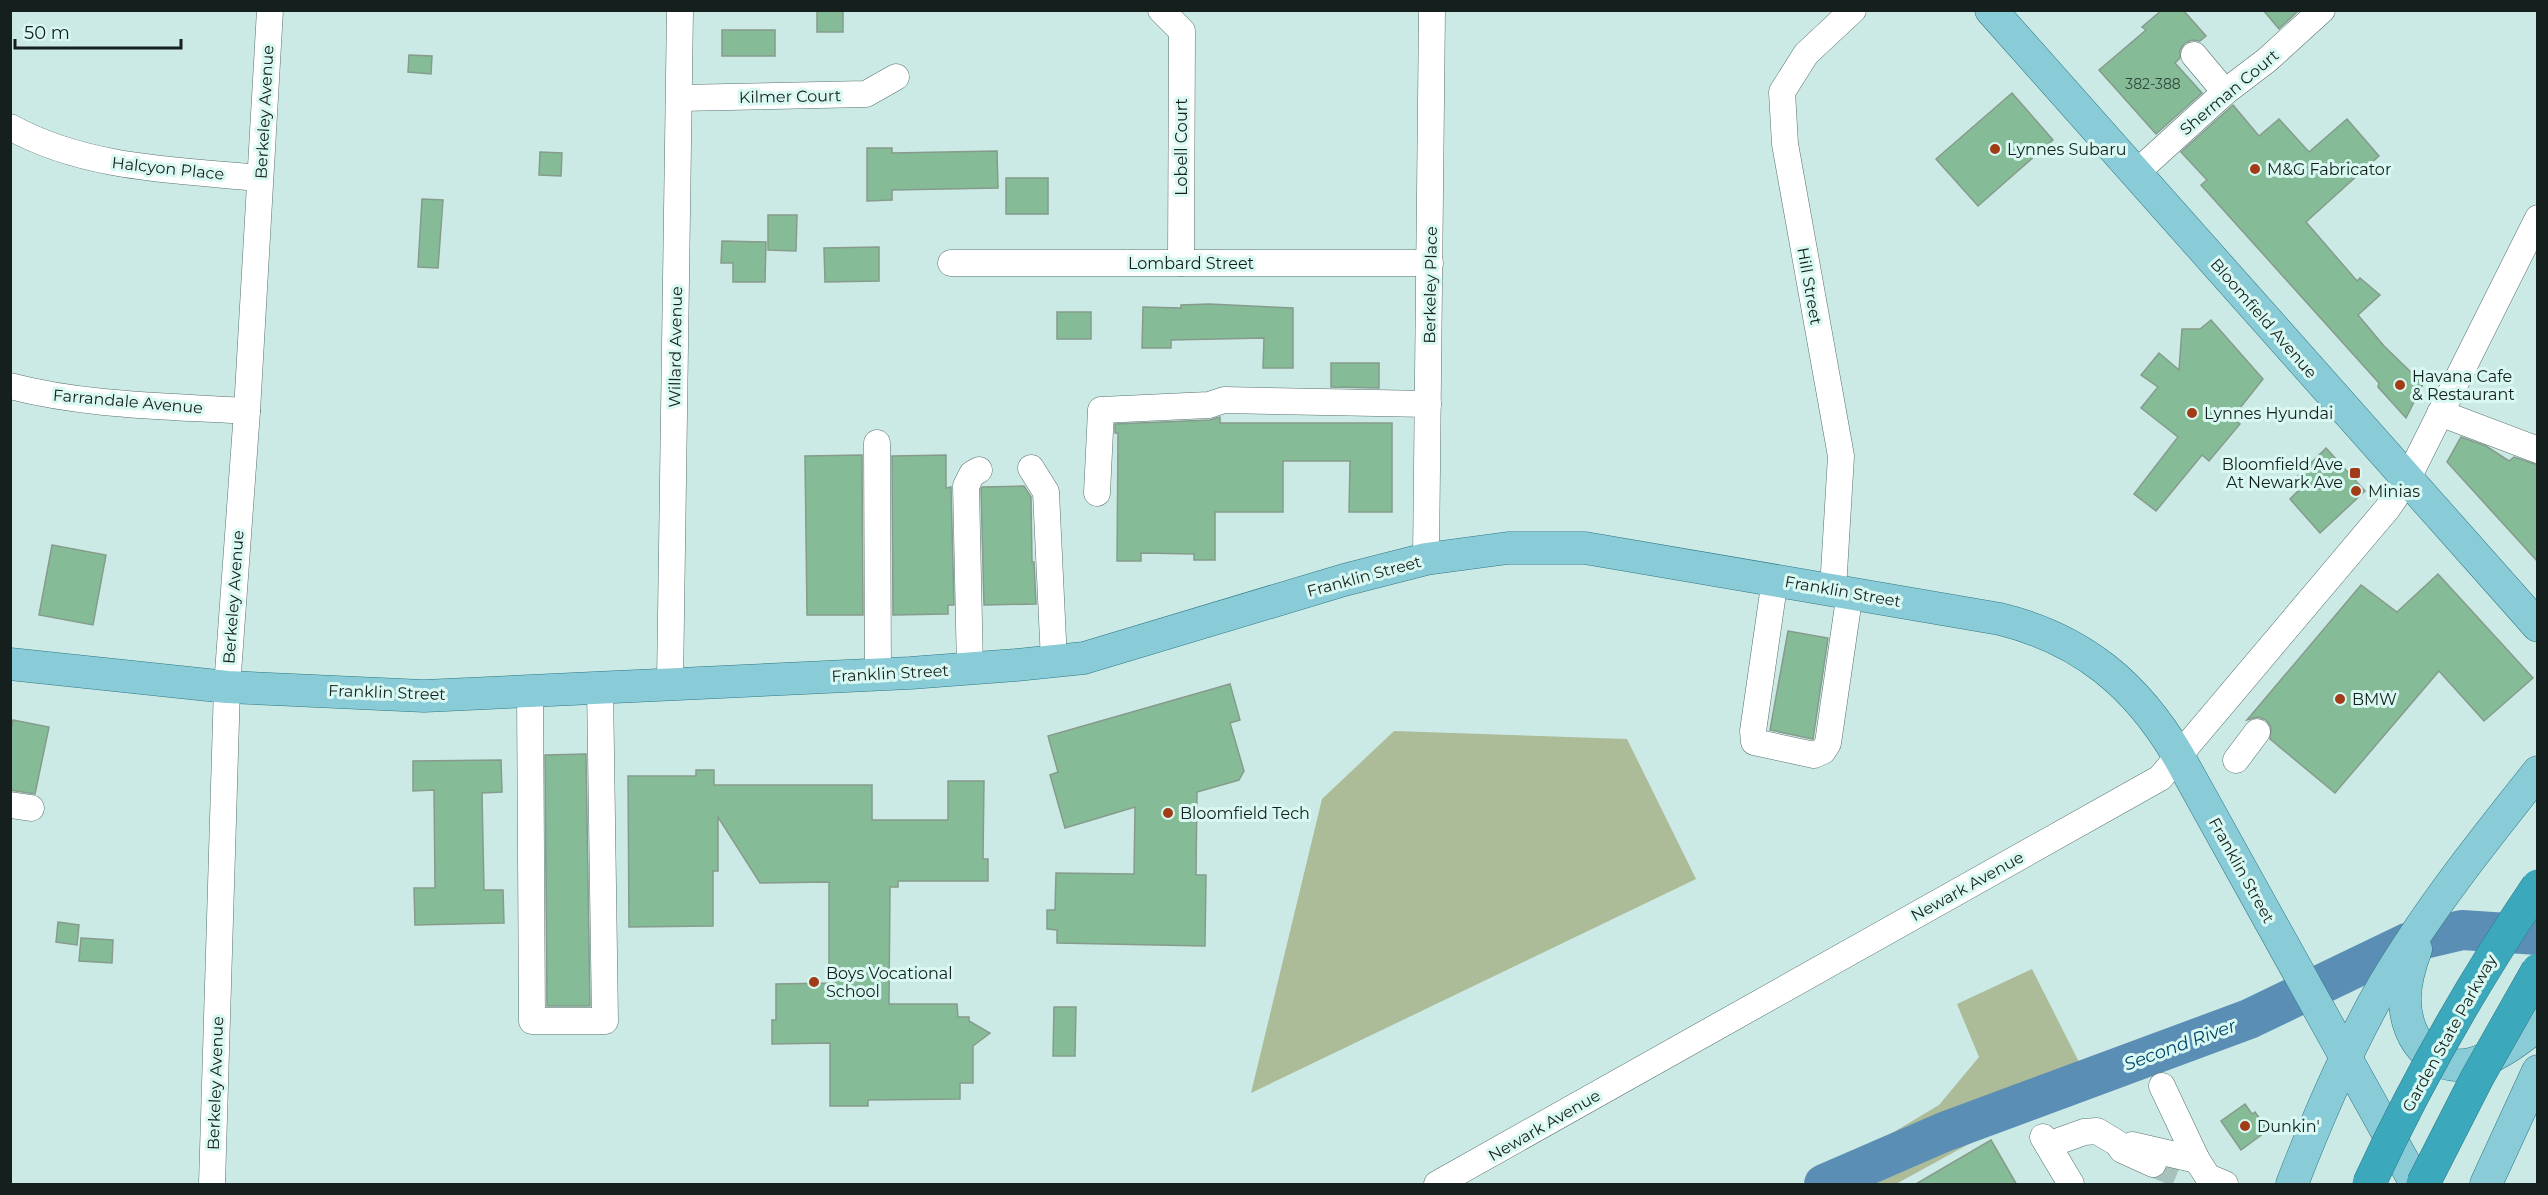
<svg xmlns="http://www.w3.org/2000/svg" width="2548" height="1195" viewBox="0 0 2548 1195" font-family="Montserrat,sans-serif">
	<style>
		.green { fill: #acbb98 }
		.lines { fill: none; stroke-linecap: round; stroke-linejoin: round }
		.river { stroke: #5b8eb4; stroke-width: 40 }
		.building { fill: #85bc97; stroke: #869b8c; stroke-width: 1.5 }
		.minor-tunnel { stroke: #a7c2bd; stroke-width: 26; stroke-dasharray: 26 13; stroke-linecap: butt }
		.minor-casing { stroke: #57726e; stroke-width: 27 }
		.major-casing { stroke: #2e7885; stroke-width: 33 }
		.minor { stroke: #fff; stroke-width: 26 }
		.major { stroke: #89cbd7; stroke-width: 32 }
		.highway-bridge-casing { stroke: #2e7885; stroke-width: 34; stroke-linecap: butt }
		.highway-bridge { stroke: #3ba8bc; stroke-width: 33 }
		.poi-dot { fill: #a23c17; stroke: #d9f8f2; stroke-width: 2 }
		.labels { text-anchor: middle; stroke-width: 6; stroke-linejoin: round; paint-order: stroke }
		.number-label { font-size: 14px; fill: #31473c }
		.street-label { font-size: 16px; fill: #15201e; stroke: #d9f8f2 }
		.poi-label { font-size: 16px; fill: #15201e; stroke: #d9f8f2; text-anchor: start }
		.water-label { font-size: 18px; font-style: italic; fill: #00446a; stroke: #d9f8f2 }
	</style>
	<rect width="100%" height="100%" fill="#cceae5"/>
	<g class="green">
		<path d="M1394,731L1627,739L1696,879L1251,1093L1322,799Z"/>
		<path d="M2032,969L2080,1064L1978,1139L1896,1184H1807L1939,1105L1979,1057L1957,1004Z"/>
	</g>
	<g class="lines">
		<path class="river" d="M1824,1184L1944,1132L2249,1019L2407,943L2462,930L2538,935"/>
	</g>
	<g class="building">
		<rect x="817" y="10" width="26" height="22"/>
		<path d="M2162,10H2183L2206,36L2200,41L2192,40L2185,43L2180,50V58L2175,63L2202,93L2156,134L2099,70L2146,30L2142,27Z"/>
		<path d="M2263,10H2299L2279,29Z"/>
		<rect x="722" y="30" width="53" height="26"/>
		<path d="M409,55L432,56L431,74L408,72Z"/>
		<path d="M2012,93L2053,140L1978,206L1936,159Z"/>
		<path d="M2233,105L2259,136L2279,119L2309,152L2347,119L2379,156L2306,222L2357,281L2360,278L2380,295L2358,315L2384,346L2423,384L2406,418L2378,387L2379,383L2201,185L2207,180L2181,152Z"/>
		<path d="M867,148H892V153L997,151L998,188L892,190V200L867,201Z"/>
		<path d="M540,152L562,153L561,176L539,175Z"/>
		<rect x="1006" y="178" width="42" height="36"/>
		<path d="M422,199L443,200L438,268L418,267Z"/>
		<path d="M768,215H797L796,251L768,250Z"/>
		<path d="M722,241L766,242L765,282H733V263H721Z"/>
		<path d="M879,247V281L825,282L824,248Z"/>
		<path d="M1209,304L1293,308V368H1263L1264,338L1171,340V348H1142L1143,307L1181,308V305Z"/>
		<rect x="1057" y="312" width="34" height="27"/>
		<path d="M2211,320L2263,379L2232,418L2240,424L2209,461L2202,455L2156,511L2134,494L2178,437L2141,408L2158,387L2141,375L2159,353L2179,370L2182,329H2200Z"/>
		<path d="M1331,363H1379V388L1331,387Z"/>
		<path d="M1220,417V423H1392V512H1349L1350,461H1283V512H1215V560H1194V554L1141,553V561H1117L1118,433H1115V424L1210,420Z"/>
		<path d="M2461,437L2486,446L2509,461L2514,457L2538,465V562L2447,462Z"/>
		<path d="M2326,448L2365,491L2320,533L2290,499L2306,483L2298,476Z"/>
		<path d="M862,455L863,615H807L805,456Z"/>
		<path d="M946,455V488L951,487L954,605H948V614L893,615L892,456Z"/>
		<path d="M1024,486L1031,497L1032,562H1034L1036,604L984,605L981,489L982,487Z"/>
		<path d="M52,545L106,555L93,625L39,615Z"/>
		<path d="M2438,574L2533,678L2484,721L2439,671L2335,793L2270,739L2271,727L2266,720L2258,717L2247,720L2361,585L2397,612Z"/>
		<path d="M1788,631L1828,638L1813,739L1770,730Z"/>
		<path d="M1230,684L1240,720L1230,723L1244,771L1239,780L1197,792L1196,875H1206L1205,946L1057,943V930L1047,929V910H1055L1056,873L1134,874L1135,807L1065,828L1050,775L1058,772L1048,736Z"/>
		<path d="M13,720L49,727L35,794L10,790V733Z"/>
		<path d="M586,754L590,1006H547L545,755Z"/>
		<path d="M501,760L502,792L482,793L484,890H503L504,923L415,925L414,888H435L434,790L413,791V761Z"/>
		<path d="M696,770H714V785H872V820H948V781H984L983,859H988V881H898V887H890L889,1004H957L958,1017H969V1021L990,1033L973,1046V1083H960V1099L868,1100V1106H830V1043L772,1044V1020H776V984L829,983V882L760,883L718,817V871H713V926L629,927L628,776H696Z"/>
		<path d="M58,922L79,925L77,945L56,942Z"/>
		<path d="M81,938L113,940L112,963L79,961Z"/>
		<path d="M1054,1007H1076L1075,1056H1053Z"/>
		<path d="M2245,1104L2252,1114L2255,1112L2268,1130L2241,1150L2221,1121Z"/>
		<path d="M1991,1140L2017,1185H1914Z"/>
	</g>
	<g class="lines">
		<path class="minor-tunnel" d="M2153,1164L2187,1178"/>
		<g class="minor-casing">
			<g id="minor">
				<path d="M1161,10L1182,31L1181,263"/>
				<path d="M2194,55L2225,92"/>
				<path d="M680,98L866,94L896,77"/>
				<path d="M10,127C86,169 176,170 260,178"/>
				<path d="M2136,173L2225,92L2267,60L2322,10"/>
				<path d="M951,263H1430"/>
				<path d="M10,386C87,406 168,406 247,411"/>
				<path d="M2440,413L2538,450"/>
				<path d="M877,443L878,674"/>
				<path d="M1031,468L1046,492L1054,661"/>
				<path d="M1097,493L1101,410L1209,405L1224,400L1428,404"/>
				<path d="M1426,559L1432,10"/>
				<path d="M1775,579L1753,731L1754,742L1814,755L1823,751L1828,743L1850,592"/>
				<path d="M1833,589L1841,456L1785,144L1782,92L1806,54L1853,10"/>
				<path d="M970,669L966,486L972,474L979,470"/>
				<path d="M670,683L680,10"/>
				<path d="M530,690L532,1021H605L600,686"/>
				<path d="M2236,760L2257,732"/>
				<path d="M10,805L31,808"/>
				<path d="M2162,1086L2197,1160L2208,1177L2225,1184"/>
				<path d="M2043,1137L2071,1184"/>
				<path d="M2048,1145L2084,1132L2097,1131L2117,1143L2122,1150L2153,1164"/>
				<path d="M2132,1145L2197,1160"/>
				<path d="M212,1184L227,687L247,411L270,10"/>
				<path d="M1437,1184L2160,778L2387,509L2407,480L2538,218"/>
			</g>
		</g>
		<g class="major-casing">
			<g id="major">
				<path d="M1991,10L2538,626"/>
				<path d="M10,664L227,687L424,696L910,673L1016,665L1084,658L1344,580L1426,559L1508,548H1585L2000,619C2082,639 2137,685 2179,757L2416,1184"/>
				<path d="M2416,949C2410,965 2405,982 2405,999C2405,1043 2438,1079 2483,1060C2504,1052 2521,1038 2538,1025"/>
				<path d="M2292,1184C2318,1117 2347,1049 2383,986C2428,910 2483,841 2538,772"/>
				<path d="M2486,1184L2538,1071"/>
			</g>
		</g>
		<use href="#minor" class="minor"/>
		<use href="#major" class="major"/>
		<g class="highway-bridge-casing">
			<g id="highway-bridge">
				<path d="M2369,1184C2417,1080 2473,982 2538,886"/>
				<path d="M2423,1184L2477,1078L2538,970"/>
			</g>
		</g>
		<use href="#highway-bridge" class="highway-bridge"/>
	</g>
	<g class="poi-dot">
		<circle cx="1995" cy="149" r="6"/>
		<circle cx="2255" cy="169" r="6"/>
		<circle cx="2400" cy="385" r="6"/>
		<circle cx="2192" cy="413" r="6"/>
		<rect x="2349" y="467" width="12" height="12" rx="3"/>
		<circle cx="2356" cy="491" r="6"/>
		<circle cx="2340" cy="699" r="6"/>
		<circle cx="1168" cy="813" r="6"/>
		<circle cx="814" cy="982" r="6"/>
		<circle cx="2245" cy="1126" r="6"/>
	</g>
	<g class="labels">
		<g class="number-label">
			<text x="2153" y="89">382-388</text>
		</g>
		<g class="street-label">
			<text transform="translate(2229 92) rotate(-40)" y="6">Sherman Court</text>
			<text transform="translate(790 96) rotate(-1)" y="6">Kilmer Court</text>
			<text transform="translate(264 112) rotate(-87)" y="6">Berkeley Avenue</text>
			<text transform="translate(1181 147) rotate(-90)" y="6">Lobell Court</text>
			<text transform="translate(168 168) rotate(6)" y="6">Halcyon Place</text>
			<text x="1191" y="269">Lombard Street</text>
			<text transform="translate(1430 285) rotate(-89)" y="6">Berkeley Place</text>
			<text transform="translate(1810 286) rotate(80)" y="6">Hill Street</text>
			<text transform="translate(2264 318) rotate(49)" y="6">Bloomfield Avenue</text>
			<text transform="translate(675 347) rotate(-89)" y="6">Willard Avenue</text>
			<text transform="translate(128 401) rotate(5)" y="6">Farrandale Avenue</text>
			<text transform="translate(1364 576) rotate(-15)" y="6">Franklin Street</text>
			<text transform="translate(1843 591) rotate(10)" y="6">Franklin Street</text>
			<text transform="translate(233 597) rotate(-86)" y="6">Berkeley Avenue</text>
			<text transform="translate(890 673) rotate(-3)" y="6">Franklin Street</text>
			<text transform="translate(387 692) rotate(2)" y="6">Franklin Street</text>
			<text transform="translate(2242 870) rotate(61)" y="6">Franklin Street</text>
			<text transform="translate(1967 886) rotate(-29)" y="6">Newark Avenue</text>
			<text transform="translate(2449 1033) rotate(-61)" y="6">Garden State Parkway</text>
			<text transform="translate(215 1083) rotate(-88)" y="6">Berkeley Avenue</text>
			<text transform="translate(1544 1125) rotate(-30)" y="6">Newark Avenue</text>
		</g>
		<g class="poi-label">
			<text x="2007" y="155">Lynnes Subaru</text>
			<text x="2267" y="175">M&amp;G Fabricator</text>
			<text x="2412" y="382">Havana Cafe<tspan x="2412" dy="18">&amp; Restaurant</tspan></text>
			<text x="2204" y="419">Lynnes Hyundai</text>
			<text x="2343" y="470" text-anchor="end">Bloomfield Ave<tspan x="2343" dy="18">At Newark Ave</tspan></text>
			<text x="2368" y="497">Minias</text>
			<text x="2352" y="705">BMW</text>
			<text x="1180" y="819">Bloomfield Tech</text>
			<text x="826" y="979">Boys Vocational<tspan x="826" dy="18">School</tspan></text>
			<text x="2257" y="1132">Dunkin'</text>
		</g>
		<g class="water-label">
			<text transform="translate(2180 1045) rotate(-20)" y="6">Second River</text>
		</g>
	</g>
	<rect width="2548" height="1195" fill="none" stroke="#15201e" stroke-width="24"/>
	<path d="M15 39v9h166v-9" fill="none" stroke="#15201e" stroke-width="3"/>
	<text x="24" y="39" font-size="18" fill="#15201e" stroke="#d9f8f2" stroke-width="4.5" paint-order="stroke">50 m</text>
</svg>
